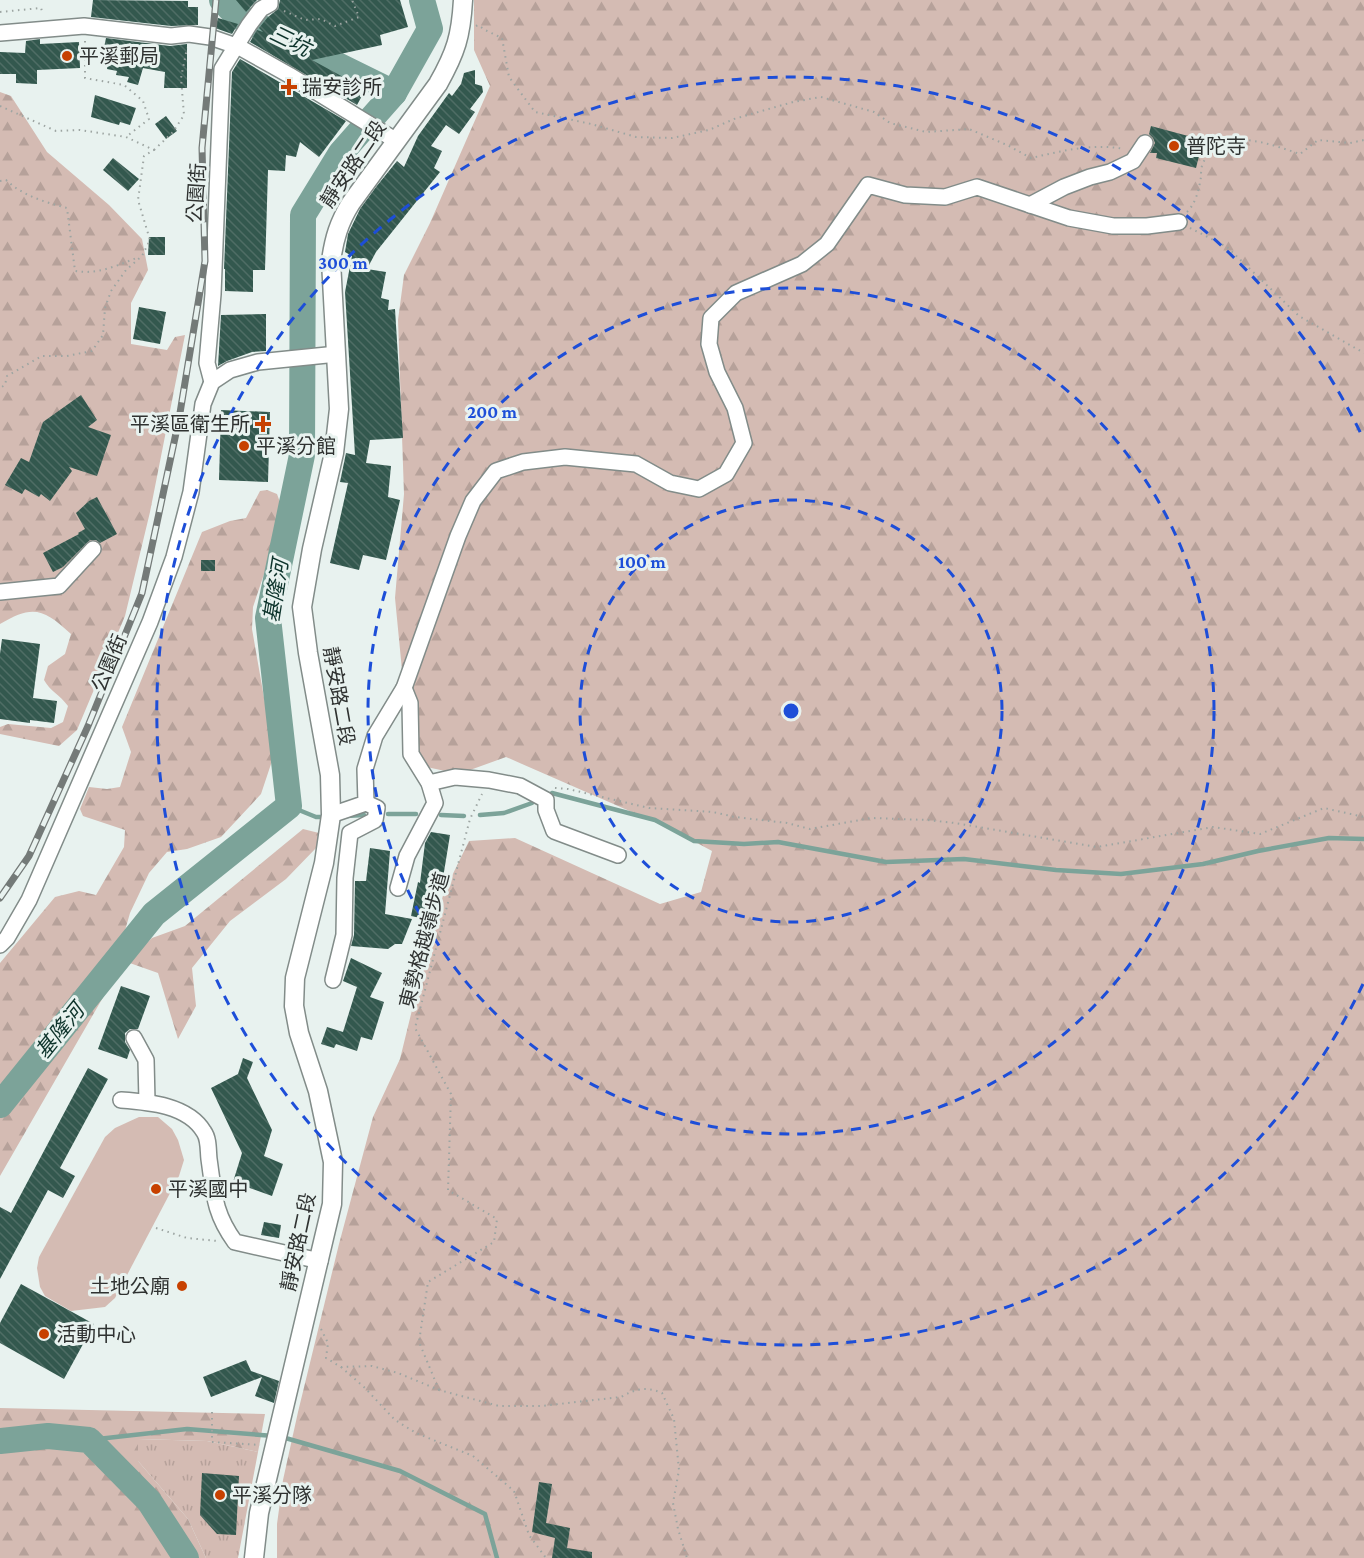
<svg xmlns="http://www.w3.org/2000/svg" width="1364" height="1558" viewBox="0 0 1364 1558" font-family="'Crimson Pro','Noto Sans TC',serif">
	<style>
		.grass { fill: url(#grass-tufts) }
		.forest { fill: url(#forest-firs) }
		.garden { fill: #d4bbb3 }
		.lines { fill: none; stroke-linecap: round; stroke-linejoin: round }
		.stream { stroke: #7ca399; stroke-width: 4.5 }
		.river { stroke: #7ca399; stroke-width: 26 }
		.building { fill: url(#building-back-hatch) }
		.minor-casing { stroke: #828c89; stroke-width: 18 }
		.major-casing { stroke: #828c89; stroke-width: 21 }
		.path { stroke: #9da5a2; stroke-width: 2; stroke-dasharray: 1.5 4.5; stroke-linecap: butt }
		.minor { stroke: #fff; stroke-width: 15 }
		.major { stroke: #fff; stroke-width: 18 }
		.rail-casing { stroke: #747a78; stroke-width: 7 }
		.rail { stroke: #e8f2ef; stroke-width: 4.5; stroke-dasharray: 14; stroke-linecap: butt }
		.ring { fill: none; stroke: #1d4ed8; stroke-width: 3; stroke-dasharray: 10 8 }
		.poi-dot { fill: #c74100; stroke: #e8f2ef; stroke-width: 2 }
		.labels { text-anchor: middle; stroke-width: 6; stroke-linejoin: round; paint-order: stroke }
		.poi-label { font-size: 20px; fill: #2f3231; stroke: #e8f2ef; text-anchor: start }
		.street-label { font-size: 20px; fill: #2f3231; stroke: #e8f2ef }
		.water-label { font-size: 21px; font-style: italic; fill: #0d332b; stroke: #e8f2ef }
		.centre { fill: #1d4ed8; stroke: #e8f2ef; stroke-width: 3 }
		.ring-label { font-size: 18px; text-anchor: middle; font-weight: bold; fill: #1d4ed8; stroke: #e8f2ef; stroke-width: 6; stroke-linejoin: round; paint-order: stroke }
	</style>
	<defs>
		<pattern id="grass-tufts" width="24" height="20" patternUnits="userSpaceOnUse" patternTransform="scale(1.5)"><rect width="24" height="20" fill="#d4bbb3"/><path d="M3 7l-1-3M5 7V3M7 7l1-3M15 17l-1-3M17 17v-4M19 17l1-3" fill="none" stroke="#b6a19a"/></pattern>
		<pattern id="forest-firs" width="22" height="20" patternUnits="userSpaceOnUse" patternTransform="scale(1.5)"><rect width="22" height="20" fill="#d4bbb3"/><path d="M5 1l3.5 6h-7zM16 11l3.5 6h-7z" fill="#b6a19a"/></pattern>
		<pattern id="building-back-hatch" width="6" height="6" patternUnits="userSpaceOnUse" patternTransform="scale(1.5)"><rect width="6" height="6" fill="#33584e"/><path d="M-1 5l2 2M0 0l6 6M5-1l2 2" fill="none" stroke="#4f6d65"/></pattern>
	</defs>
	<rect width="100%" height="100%" fill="#e8f2ef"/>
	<path class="grass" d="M138,1439L207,1441L258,1452L238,1558H206L188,1519L138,1461Z"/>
	<g class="forest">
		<path d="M474,0H1364V1558H277V1524L283,1480L298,1412L339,1244L373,1117L400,1059L425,957L444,892L469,841L515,838L660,904L701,892L712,851L673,830L506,757L459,774L422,766L408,732L395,598L404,494L398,320L404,275L430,223L490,86L474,50Z"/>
		<path d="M0,92L11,96L47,152L109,205L142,239L148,270L131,303V344L167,350L175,337L185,335L150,512L125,616L77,730L59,746L0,734V727L8,724L51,728L63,722L68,706C60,695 50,691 44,680L48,666L65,654L71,634C44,609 33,604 0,624Z"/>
		<path d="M267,490L277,494L281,505L274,544L253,607L252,629L269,726L272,761L261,794L221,837L187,849L167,852L149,873L130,913L122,941L141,948L152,938L185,926L303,829L319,833L318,846L286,879L230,921L192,968L196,1006L178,1039L158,973L124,961L0,1176V963L55,897L79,891L96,895L124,847L125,830L83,816L80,809L89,787L107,789L120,787L131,752L122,727L202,532L230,521L246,518L260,491Z"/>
		<path d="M0,1408L265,1414L258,1452L207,1441L138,1439V1461L188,1519L206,1558H0Z"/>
	</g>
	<path class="garden" d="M139,1117H158L172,1129L178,1140L184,1160L179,1176L115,1298L105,1307L71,1311L45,1296L40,1287L37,1268L39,1257L105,1137L115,1128Z"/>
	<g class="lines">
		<g class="stream">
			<path d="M552,793L655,820L694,841L744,844L778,842L886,862L964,859L1056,870L1121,874L1203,864L1258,851L1329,838L1364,839"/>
			<path d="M289,806L316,817H325"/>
			<path d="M388,814H416"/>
			<path d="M441,815L464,816"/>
			<path d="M480,815L504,813L532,803"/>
			<path d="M346,816L364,815"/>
			<path d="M282,1437L400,1471L485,1514L497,1558"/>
			<path d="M89,1440L187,1429L274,1436"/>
		</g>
		<g class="river">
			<path d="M222,0L236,15L394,93"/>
			<path d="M0,1105L154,914L289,806L268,618L302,455L303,215L341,153L394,93L430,29L422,0"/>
			<path d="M0,1441L48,1436L89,1440L149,1501L186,1558"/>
		</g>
	</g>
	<g class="building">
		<path d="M93,0L188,1V7H198V25L171,26L91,17Z"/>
		<path d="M236,0H257L246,12Z"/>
		<path d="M280,0H400L408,27L380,35L382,45L312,60L356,84L353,89L363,94L357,105L250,42L257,30L263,32L259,28L268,17L278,9Z"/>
		<path d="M218,18L238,24L232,34L215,28Z"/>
		<path d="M106,38L170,46L187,44V88H164L165,72L143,68L138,85L127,82L129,77L116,75L117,71L107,69L108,63L101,62Z"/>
		<path d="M40,39V44L79,42L80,68L37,70V84L16,83V74H0V52L25,53L26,41Z"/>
		<path d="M240,59L346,121L319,157L300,142L296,157L286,155L285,171L268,170L265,270H253V292L225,291V269H224L232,72Z"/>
		<path d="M475,70V84L482,86L483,92L470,109L475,112L459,134L446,125L431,146L442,151L434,168L440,172L376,252L367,269L386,272L381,298L389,300L388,310L395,309L403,438L370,440L366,463L391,466L388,497L400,500L386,560L363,555L359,570L330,563L348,483L340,482L346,453L355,455L345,292L352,256L345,252L348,234L360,209L376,187L397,161L404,167L418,136L449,93L452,96L461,84L464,73Z"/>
		<path d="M95,95L136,108L130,125L120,122L119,125L91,117Z"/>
		<path d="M166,116L177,131L166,139L155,124Z"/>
		<path d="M1151,126L1203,140L1196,168L1156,158L1157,153H1150L1155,143L1153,138L1149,134Z"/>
		<path d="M113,158L139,179L128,191L103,170Z"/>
		<path d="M149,237H165V255H148Z"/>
		<path d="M139,307L166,312L160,344L133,339Z"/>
		<path d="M266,314V351L252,352L227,361L218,366L221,315Z"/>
		<path d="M81,395L97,420L88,427L111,435L97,476L69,467L72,471L50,501L41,494L39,497L25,489L22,494L5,485L21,458L29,462L43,422Z"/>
		<path d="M221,410L270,412L268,482L219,480Z"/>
		<path d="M97,497L117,534L100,543L96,540H90L63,567L53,572L43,553L79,534L78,533L85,529L76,513L89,501Z"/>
		<rect x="201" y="560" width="14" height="11"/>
		<path d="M2,639L40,644L33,698L57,701L54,723L30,720V723L0,719V654Z"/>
		<path d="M431,832L450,835L443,878H439L430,920L411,916L418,882L420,883L425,843Z"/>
		<path d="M370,848L390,851L385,914L412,919L402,944H395L388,949L351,946L354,935L355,881H366Z"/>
		<path d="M351,958L382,973L370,997L384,1002L372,1040L361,1037L357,1051L336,1044L334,1048L321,1044L327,1027L343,1032L357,987L343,981Z"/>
		<path d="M121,986L150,996L138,1029H130L125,1033V1042L130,1050L127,1059L98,1049Z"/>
		<path d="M243,1058L253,1062L247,1078L272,1130L264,1156L283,1164L272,1196L233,1182L242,1153L211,1088L238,1074Z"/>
		<path d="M88,1068L108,1079L60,1168L75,1176L63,1198L48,1190L0,1279V1207L11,1213Z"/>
		<path d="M264,1222L281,1225L279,1238L261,1235Z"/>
		<path d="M21,1284L94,1324L64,1379L0,1343V1323Z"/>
		<path d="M246,1360L251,1371L279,1381L274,1403L255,1396L262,1377L211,1397L203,1377Z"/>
		<path d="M202,1473L239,1476L236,1535L217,1534L200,1515Z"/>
		<path d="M539,1482L552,1484L546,1523L570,1528L567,1548L592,1552V1558H552L555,1538L532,1532Z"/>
	</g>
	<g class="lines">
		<g class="minor-casing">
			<g id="minor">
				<path d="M0,33L84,26L171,36L189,34L210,37L239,47L289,75L395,140"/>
				<path d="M1030,205L1064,187L1090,177L1110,172L1133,161L1145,143"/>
				<path d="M212,382L207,363L213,294L222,69L249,25L261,9L270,4V0"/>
				<path d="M0,592L59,586L93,549"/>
				<path d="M429,783L455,777L489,780L520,786L546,800V810L554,831L618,855"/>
				<path d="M331,815L366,803L365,769L375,736L404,688L458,536L473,501L496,471L523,462L565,457L636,464L670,483L699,489L726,474L744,443L735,408L717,372L709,344L711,318L736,293L802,264L827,244L868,185L905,195L945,197L977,187L1069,218L1113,226H1147L1179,222"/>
				<path d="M398,888L407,856L435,803L429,783L411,754L410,703L404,688"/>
				<path d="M0,945L7,938L29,900L150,622L174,557L191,492L203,404L212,382L230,370L258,362L337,354"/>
				<path d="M333,980L344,935L345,878L350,833L375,820L377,808L366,803"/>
				<path d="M134,1038L146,1060L147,1102"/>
				<path d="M121,1100C149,1102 188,1105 204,1132C209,1139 208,1151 209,1159C214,1194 214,1213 235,1242L320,1261"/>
			</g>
		</g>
		<g class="major-casing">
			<path id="major" d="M254,1558L259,1513L332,1204L333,1162L318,1091L299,1033L294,1006L295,978L324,863L331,815L330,775L308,653L302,607L312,549L334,453L339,409L331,261C334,239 339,222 351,203L438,84C456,52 461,36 463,0"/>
		</g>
		<g class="path">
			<path d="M284,11L305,20L321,19L335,26L359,17L352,0"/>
			<path d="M0,12L41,8L43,14"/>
			<path d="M476,26L478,25L485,30L502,38L509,77L535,112L591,124L636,137L672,138L709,130L734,119L793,102L821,97L874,112L890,123L926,132L969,129L1007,145L1031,158C1062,151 1092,143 1124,149"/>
			<path d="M85,41V78L124,85L143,101L149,119L126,137"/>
			<path d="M0,106L56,131L80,130L126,137L154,150L144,156L138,200L150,240L142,256L126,270L111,291L105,308L103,335L92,351L67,356H42L7,376L5,385L0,388"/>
			<path d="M154,150L173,132L184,115L181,78L187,48"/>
			<path d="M0,181L6,180C23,196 45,202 67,208L75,271C98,275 118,265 139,257"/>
			<path d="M1187,212C1196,203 1199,189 1201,177C1201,173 1201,167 1203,163C1221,124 1269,144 1300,154L1318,140L1350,143L1364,140"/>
			<path d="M1190,228L1227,247L1299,316L1364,353"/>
			<path d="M555,788L568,789L649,808L713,812L735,817L787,823L810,829L871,818L927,820L955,823L1097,847L1213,827L1260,834L1324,808L1364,817"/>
			<path d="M156,1228L187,1238L218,1241"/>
			<path d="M321,1329L328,1343L326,1358L341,1367L372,1366L398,1373L439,1390L499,1406H541L621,1397C635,1389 646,1386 662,1393L674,1419L679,1470L673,1503L678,1529L687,1558"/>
			<path d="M341,1367L365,1388L395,1420L416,1433L473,1456L514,1491L529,1535L546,1558"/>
			<path d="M439,1390L419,1342L428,1282L494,1242L497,1219L448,1190L451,1094L415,1028L470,819L482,794"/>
			<path d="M212,1412V1442L260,1445"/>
		</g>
		<use href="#minor" class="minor"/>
		<use href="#major" class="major"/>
		<g class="rail-casing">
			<path id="rail" d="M0,898L29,856L88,726L142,593L179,419L205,261L202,148L216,0"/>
		</g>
		<use href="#rail" class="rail"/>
	</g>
	<g class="ring">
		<circle cx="791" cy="711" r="211"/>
		<circle cx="791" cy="711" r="423"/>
		<path d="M1363 984A634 634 0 1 1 1363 438"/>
	</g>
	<g class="poi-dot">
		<circle cx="67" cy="56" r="6"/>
		<path d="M286 78h6v6h6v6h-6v6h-6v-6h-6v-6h6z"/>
		<circle cx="1174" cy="146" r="6"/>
		<path d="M260 415h6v6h6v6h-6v6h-6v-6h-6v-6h6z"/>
		<circle cx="244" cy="446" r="6"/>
		<circle cx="156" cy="1189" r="6"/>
		<circle cx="182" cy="1286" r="6"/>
		<circle cx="44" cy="1334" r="6"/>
		<circle cx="220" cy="1495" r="6"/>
	</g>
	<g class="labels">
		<g class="poi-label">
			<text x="79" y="63">平溪郵局</text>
			<text x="302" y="94">瑞安診所</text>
			<text x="1186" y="153">普陀寺</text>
			<text x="250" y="431" text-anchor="end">平溪區衛生所</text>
			<text x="256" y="453">平溪分館</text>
			<text x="168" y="1196">平溪國中</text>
			<text x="170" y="1293" text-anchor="end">土地公廟</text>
			<text x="56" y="1341">活動中心</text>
			<text x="232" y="1502">平溪分隊</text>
		</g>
		<g class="street-label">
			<text transform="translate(353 164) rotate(-56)" y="7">靜安路二段</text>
			<text transform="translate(196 193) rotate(-86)" y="7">公園街</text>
			<text transform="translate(109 663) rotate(-67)" y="7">公園街</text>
			<text transform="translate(339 696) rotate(80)" y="7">靜安路二段</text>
			<text transform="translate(424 940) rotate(-75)" y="7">東勢格越嶺步道</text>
			<text transform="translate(298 1242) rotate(-78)" y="7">靜安路二段</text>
		</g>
		<g class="water-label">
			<text transform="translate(290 41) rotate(26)" y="7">三坑</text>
			<text transform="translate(276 591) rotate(-81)" y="7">基隆河</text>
			<text transform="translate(60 1031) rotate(-51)" y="7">基隆河</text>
		</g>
	</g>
	<circle cx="791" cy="711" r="9" class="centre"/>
	<g class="ring-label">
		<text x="343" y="269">300 m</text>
		<text x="492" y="418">200 m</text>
		<text x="642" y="568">100 m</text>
	</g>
</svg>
